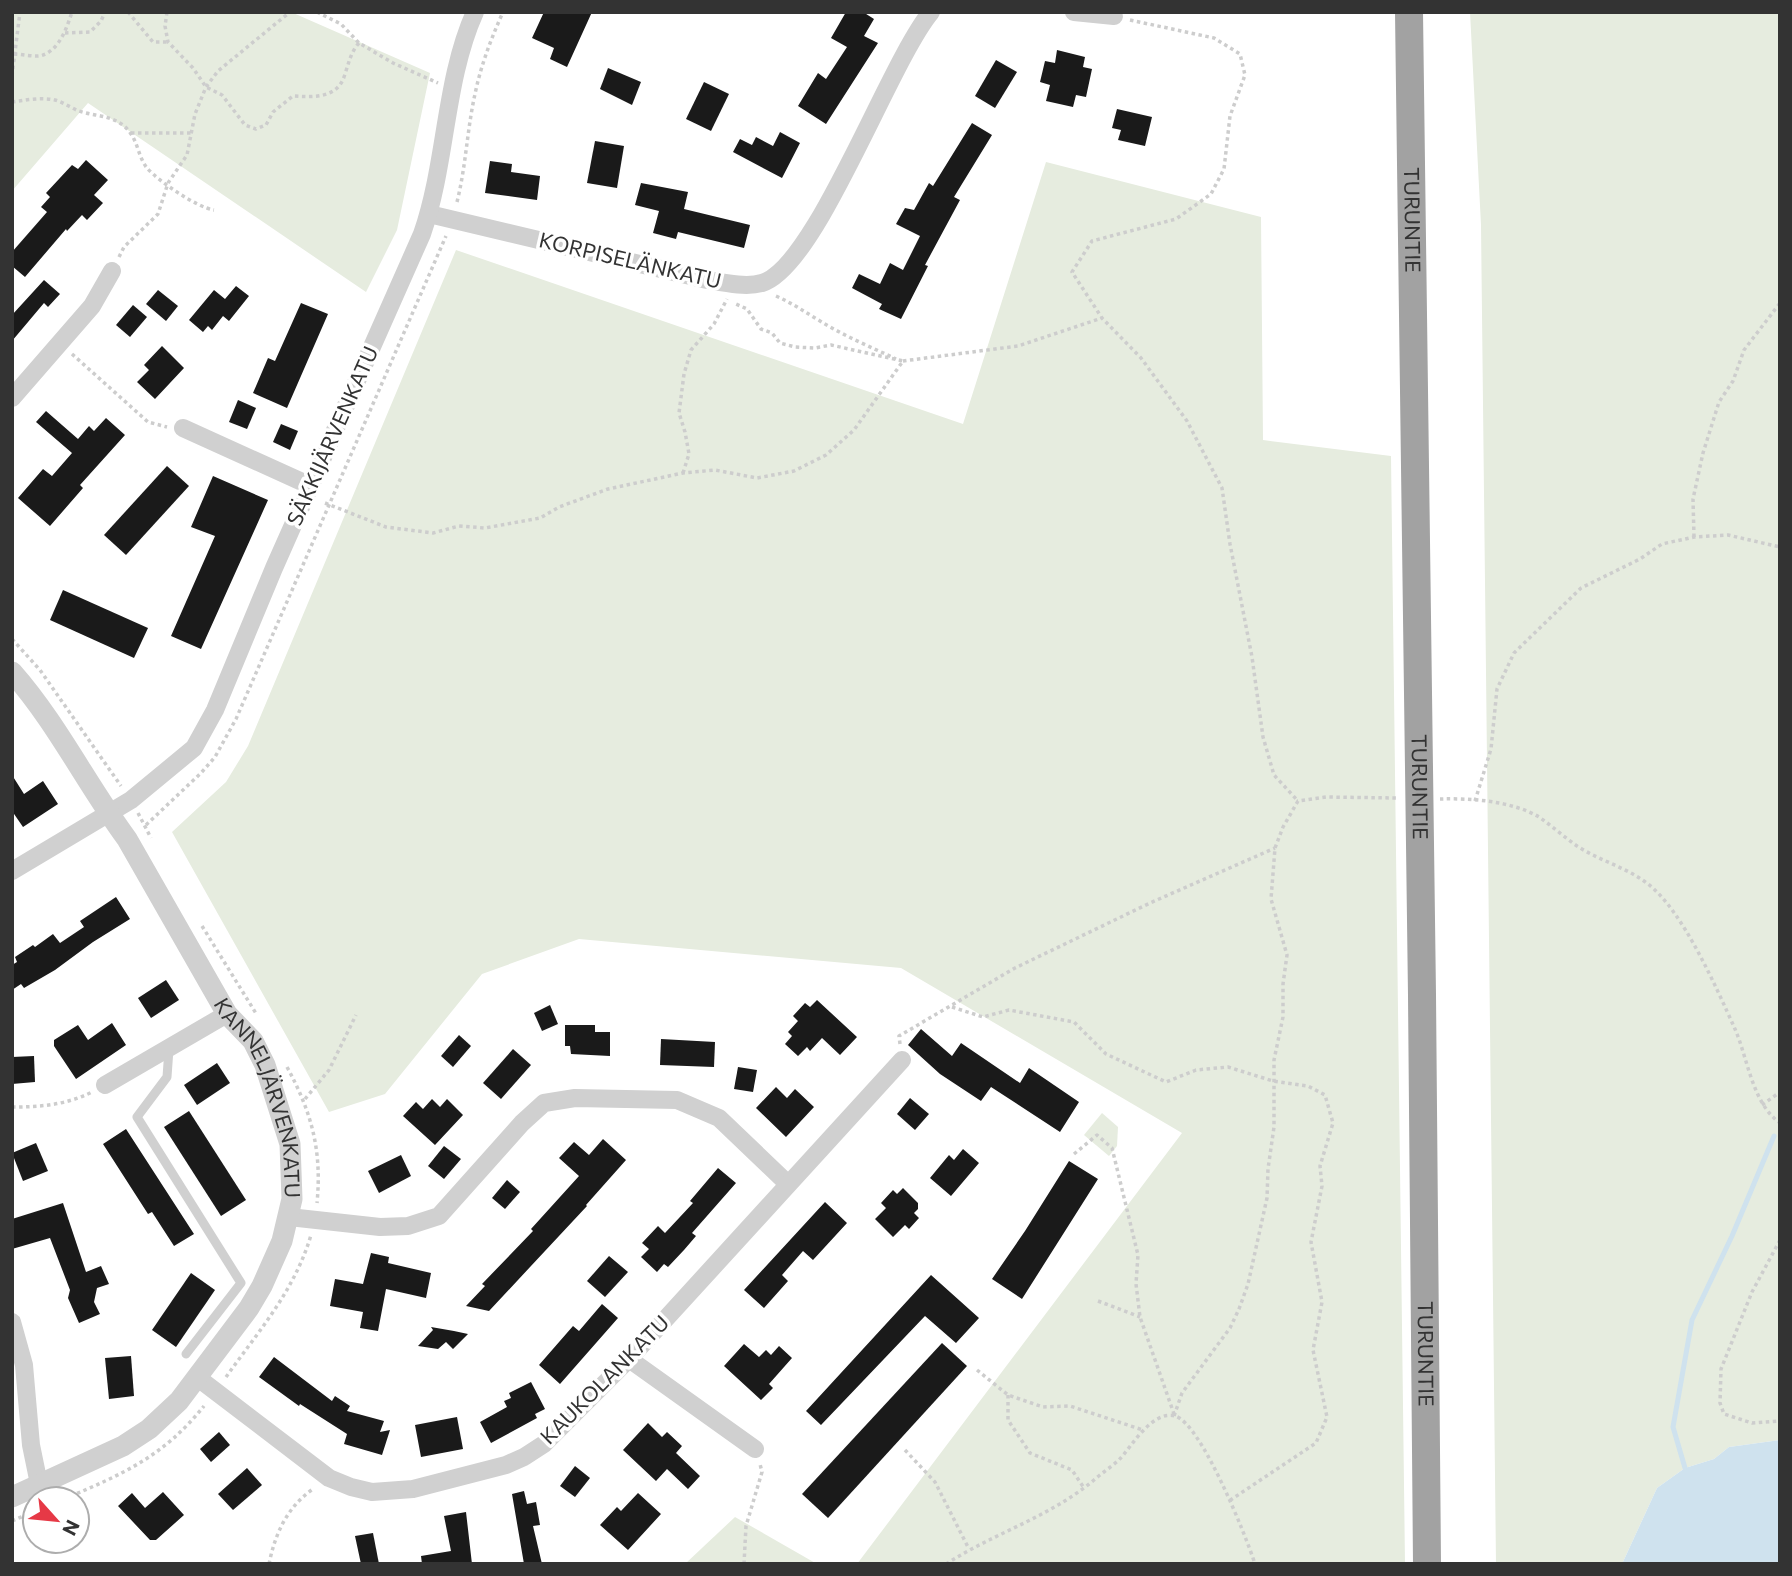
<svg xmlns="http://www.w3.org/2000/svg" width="1792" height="1576" viewBox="0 0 1792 1576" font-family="Commissioner,sans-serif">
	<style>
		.green { fill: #e6ecdf }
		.water { fill: #cfe2ee }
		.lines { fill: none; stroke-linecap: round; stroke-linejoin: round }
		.stream { stroke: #cfe2ee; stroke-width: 5 }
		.building { fill: #1a1a1a }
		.path { stroke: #cdcdcd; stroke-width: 3.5; stroke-dasharray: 3.5 3.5; stroke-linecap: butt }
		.service { stroke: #d0d0d0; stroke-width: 9 }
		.minor { stroke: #d0d0d0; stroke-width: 18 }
		.tertiary { stroke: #d0d0d0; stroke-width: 21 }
		.trunk { stroke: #a2a2a2; stroke-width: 28 }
		.labels { text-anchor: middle; stroke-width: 7; stroke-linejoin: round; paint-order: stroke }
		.street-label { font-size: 21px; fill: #333; stroke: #fff }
	</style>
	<rect width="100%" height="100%" fill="#fff"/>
	<g class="green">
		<path d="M12,12H291L430,73L397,230L366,292L88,103L12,191Z"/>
		<path d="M1470,12H1780V1440L1729,1447L1714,1459L1685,1468L1657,1488L1622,1564H1496L1481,225Z"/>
		<path d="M1046,162L1261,217L1263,440L1391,456L1405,1564H857L1182,1133L901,968L579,939L482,974L385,1094L329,1112L172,832L226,782L248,746L456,250L963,424Z"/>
		<path d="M1102,1113L1118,1127L1117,1146L1109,1156L1084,1135Z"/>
		<path d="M735,1517L817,1564H685Z"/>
	</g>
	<path class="water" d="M1780,1440V1564H1622L1657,1488L1685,1468L1714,1459L1729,1447Z"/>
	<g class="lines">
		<path class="stream" d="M1685,1468L1673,1427L1692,1320L1732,1236L1774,1136"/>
	</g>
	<g class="building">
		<path d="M544,12H592L567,67L550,59L554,48L532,38Z"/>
		<path d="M846,12H863L874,19L864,36L878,43L826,124L798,106L818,73L826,79L847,47L831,38Z"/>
		<path d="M1057,50L1085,57L1083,67L1092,69L1086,97L1076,95L1073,107L1046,101L1050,85L1040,82L1045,61L1055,63Z"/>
		<path d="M996,60L1017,72L995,108L975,96Z"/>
		<path d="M608,68L641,82L632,105L600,89Z"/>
		<path d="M704,82L729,94L711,131L686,119Z"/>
		<path d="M1117,109L1152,117L1145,146L1118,140L1121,130L1112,128Z"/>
		<path d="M972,123L992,135L954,197L960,200L925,265L928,266L901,319L879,309L882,304L852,288L859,274L880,284L890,263L903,270L920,236L896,224L905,208L914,210L929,183L933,186Z"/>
		<path d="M780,132L800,143L782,178L733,152L740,139L752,145L756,137L773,146Z"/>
		<path d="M595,141L624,146L617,188L587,183Z"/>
		<path d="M86,160L108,180L94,195L103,203L87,220L82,215L67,231L66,229L25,277L12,266V252L47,212L41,207L50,197L46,193L72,165L78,169Z"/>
		<path d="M490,161L512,164L511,172L540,176L537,200L485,193Z"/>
		<path d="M641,183L688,192L684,209L750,225L744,248L678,232L676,239L653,233L659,211L635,205Z"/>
		<path d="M44,280L60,294L48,307L44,303L12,341V315Z"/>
		<path d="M236,286L249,296L229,321L223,316L212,330L208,326L203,332L189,320L214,290L225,299Z"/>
		<path d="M158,290L178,306L166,321L146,304Z"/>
		<path d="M301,303L328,314L287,408L253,393L268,358L275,361Z"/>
		<path d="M133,305L147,317L130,337L116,325Z"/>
		<path d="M162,346L184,368L155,399L137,382L149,370L144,365Z"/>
		<path d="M238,400L256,408L247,429L229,422Z"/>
		<path d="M46,411L78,439L89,426L94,431L106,418L125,435L80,485L83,488L50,526L18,498L43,469L52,476L72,453L36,422Z"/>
		<path d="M281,424L298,431L290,450L273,442Z"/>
		<path d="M167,466L189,486L126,555L104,535Z"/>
		<path d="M213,476L268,500L201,649L171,636L215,536L191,527Z"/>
		<path d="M63,590L148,628L134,658L50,620Z"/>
		<path d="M12,775L24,794L43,781L58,804L23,827L12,811Z"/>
		<path d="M116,897L130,919L93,942L55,970L24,988L21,984L12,990V965L17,962L15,957L33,945L35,947L53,934L60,943L84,927L80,921Z"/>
		<path d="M166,980L179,1000L151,1018L138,998Z"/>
		<path d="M817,1000L857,1037L840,1055L822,1038L810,1051L807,1047L798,1056L785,1044L792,1036L788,1032L798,1021L793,1016L805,1003L810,1007Z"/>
		<path d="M550,1005L558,1024L542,1031L534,1013Z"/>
		<path d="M112,1023L126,1045L76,1079L54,1046V1040L78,1025L88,1040Z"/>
		<path d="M565,1025H595V1032H610V1056L571,1054L570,1046H565Z"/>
		<path d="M921,1029L952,1056L961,1043L1020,1083L1029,1068L1079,1102L1060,1132L991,1087L981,1101L940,1074L908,1045Z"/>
		<path d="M459,1035L471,1046L453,1067L441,1056Z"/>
		<path d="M661,1039L715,1042L714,1067L660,1065Z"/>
		<path d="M513,1049L531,1065L501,1099L483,1083Z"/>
		<path d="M34,1056L35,1082L12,1084V1057Z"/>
		<path d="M217,1063L230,1083L197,1105L184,1085Z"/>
		<path d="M738,1067L757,1070L753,1092L734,1089Z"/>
		<path d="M776,1087L787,1098L795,1089L814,1107L786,1137L756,1108Z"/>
		<path d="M910,1098L929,1114L915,1130L897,1114Z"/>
		<path d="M432,1099L440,1107L447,1099L463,1115L435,1145L403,1116L416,1102L423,1109Z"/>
		<path d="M189,1111L246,1200L221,1216L164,1127Z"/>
		<path d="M126,1129L194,1234L174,1246L152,1212L148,1214L103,1144Z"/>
		<path d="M603,1139L626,1160L586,1205L587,1206L489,1311L466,1306L485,1286L482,1284L533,1231L531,1229L579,1176L559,1158L574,1142L589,1155Z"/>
		<path d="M36,1143L48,1171L23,1181L12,1153Z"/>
		<path d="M444,1146L461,1159L444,1179L428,1166Z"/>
		<path d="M963,1149L979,1163L951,1196L930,1178L949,1155L954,1160Z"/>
		<path d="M401,1155L411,1176L379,1193L368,1171Z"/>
		<path d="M1069,1161L1098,1179L1022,1299L992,1279L1025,1231Z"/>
		<path d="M718,1168L736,1183L692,1233L696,1236L684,1250L668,1267L664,1264L657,1272L641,1257L649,1249L642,1243L658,1226L665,1233L693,1203L690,1201Z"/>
		<path d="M507,1180L520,1192L505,1209L492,1198Z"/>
		<path d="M903,1188L918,1203V1209L914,1213L919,1218L909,1229L905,1225L893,1237L875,1219L886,1208L881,1203L893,1190L897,1194Z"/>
		<path d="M825,1202L847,1223L813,1260L803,1251L782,1275L788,1281L764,1308L744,1290Z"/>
		<path d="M63,1203L86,1272L101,1266L109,1284L97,1288L94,1302L100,1314L79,1323L68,1298L70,1290L50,1238L12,1249V1219Z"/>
		<path d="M371,1253L389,1257L388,1263L431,1273L426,1298L386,1289L378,1331L360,1328L363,1312L330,1306L335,1279L363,1284Z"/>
		<path d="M609,1256L628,1272L605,1297L587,1281Z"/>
		<path d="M191,1273L215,1290L176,1347L152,1330Z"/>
		<path d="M931,1275L979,1318L956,1343L925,1316L821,1425L806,1411Z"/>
		<path d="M602,1304L618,1318L560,1384L539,1365L573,1326L579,1331Z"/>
		<path d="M431,1327L454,1331L468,1334L453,1349L446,1342L438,1349L418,1346L433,1330Z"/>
		<path d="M942,1343L967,1366L828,1518L802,1494Z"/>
		<path d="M744,1344L759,1357L766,1350L771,1355L779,1346L792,1358L769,1384L773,1388L761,1400L724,1366Z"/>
		<path d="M131,1356L134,1396L109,1399L105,1358Z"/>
		<path d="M274,1357L332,1401L335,1396L350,1406L347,1411L384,1421L380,1432L390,1430L382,1455L344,1444L347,1434L300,1404L299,1406L259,1377Z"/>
		<path d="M531,1382L545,1409L535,1414L537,1418L491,1443L480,1422L507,1407L504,1401L511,1398L509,1393Z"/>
		<path d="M457,1417L463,1449L421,1457L415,1425Z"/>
		<path d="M648,1423L662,1437L667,1432L682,1446L676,1453L700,1476L688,1489L667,1469L656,1481L623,1450Z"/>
		<path d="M219,1432L230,1445L211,1462L200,1449Z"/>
		<path d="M575,1466L590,1478L575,1497L560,1486Z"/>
		<path d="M247,1468L262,1485L233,1510L218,1494Z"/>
		<path d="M524,1491L527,1504L536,1502L540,1525L533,1526L542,1564H524L512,1494Z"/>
		<path d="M163,1492L184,1515L156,1540H150L118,1506L132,1493L145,1508Z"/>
		<path d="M638,1493L661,1514L628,1550L600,1525L617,1507L621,1511Z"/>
		<path d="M466,1512L472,1564H422L421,1556L451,1551L444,1516Z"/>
		<path d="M373,1533L379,1564H361L355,1536Z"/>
	</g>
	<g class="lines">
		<g class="path">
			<path d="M128,12L153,42H168"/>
			<path d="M167,12L165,26L168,42L193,68L206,87L222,95L245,125L256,129L266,125L273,112L293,96C314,97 338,99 345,74C349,62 351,52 359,43"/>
			<path d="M317,12L341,24L359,43L393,63L438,83"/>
			<path d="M1130,20L1214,38L1240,54L1245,75L1230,116L1224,169L1211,194L1176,219L1092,241L1072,272L1102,318L1141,358L1187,421L1222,488L1230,544L1252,657L1263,737L1274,775L1298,801"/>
			<path d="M65,33L90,32L101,21L105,12"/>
			<path d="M14,54C23,54 36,58 43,55C60,49 67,27 72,12"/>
			<path d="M12,76L20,12"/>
			<path d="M12,102C26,100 41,97 55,100C63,102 71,108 79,111C97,117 119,115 131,134C138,144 139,158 147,168C158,181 198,208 214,210"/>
			<path d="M131,133H191"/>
			<path d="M457,202C466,166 467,130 475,94C481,65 491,39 503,12"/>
			<path d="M119,257L124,247L158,214L168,183L187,155L195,114L206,87L218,71L290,12"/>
			<path d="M776,296C792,303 805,312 820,321C844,336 871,347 896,359"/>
			<path d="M72,354L148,422L167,427"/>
			<path d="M903,361L1018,346L1102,318"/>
			<path d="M683,473L689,454L685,432L679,413L684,374L691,350L714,324L727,299"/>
			<path d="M325,503L386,527L433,533L459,526L485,528L540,518L559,507L608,489L683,473L715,470L757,478L794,471L826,455L854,430L903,361L831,345L815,348L795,347L780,343L772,333L761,329L747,309L736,304"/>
			<path d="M1694,537L1693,499L1703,453L1719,402L1733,381L1744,350L1780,303"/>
			<path d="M12,639L40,670L121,786"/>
			<path d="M1440,799C1471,798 1512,801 1539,817C1552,826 1564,837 1577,846C1600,861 1626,867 1648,884C1683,911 1716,987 1735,1029C1748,1059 1752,1103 1780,1123"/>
			<path d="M1475,801L1491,749L1497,689L1514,653L1581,588L1640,559L1662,544L1694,537L1728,535L1780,547"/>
			<path d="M138,813L151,838"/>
			<path d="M146,825L201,773L215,757L236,719L446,236"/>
			<path d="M202,926L257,1015"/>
			<path d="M952,1007L983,1017L1009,1010L1074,1022L1106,1054L1166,1082L1196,1070L1228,1067L1273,1081L1308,1086L1325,1095L1333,1123L1320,1166L1322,1186L1311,1242L1322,1302L1313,1350L1327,1417L1316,1443L1229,1501"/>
			<path d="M900,1044L899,1036L1015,968L1150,903L1275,848"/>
			<path d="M287,1067C312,1113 322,1151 317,1203"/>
			<path d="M305,1099L329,1070L356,1015"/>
			<path d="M1762,1105L1780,1092"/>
			<path d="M12,1107C40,1107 66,1105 92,1092"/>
			<path d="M1074,1154L1097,1135L1112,1148L1138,1255L1136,1284L1140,1317L1174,1414"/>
			<path d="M1780,1240L1752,1292L1721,1369L1720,1403L1724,1414L1752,1423L1780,1421"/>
			<path d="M1098,1301L1140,1317"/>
			<path d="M977,1370L1008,1395L1043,1407L1070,1406L1143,1430"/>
			<path d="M226,1377C258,1332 295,1290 311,1235"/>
			<path d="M1008,1395V1420L1030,1453L1072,1470L1084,1488"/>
			<path d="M1174,1416L1182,1393L1230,1328L1239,1309L1248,1284L1267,1198L1268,1169L1274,1127V1060L1283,1017V984L1287,955L1271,899L1275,848L1283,827L1298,801L1326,797L1397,798"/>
			<path d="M905,1450L935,1482L969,1549"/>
			<path d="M64,1499C123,1474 163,1457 204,1406"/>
			<path d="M12,1521L35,1511"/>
			<path d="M269,1564C275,1534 287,1507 313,1489"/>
			<path d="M744,1564L746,1526L762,1472L760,1464"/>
			<path d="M946,1564C994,1533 1050,1517 1094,1480C1102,1473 1111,1467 1119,1460C1132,1446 1152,1410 1175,1416C1201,1423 1246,1536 1255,1564"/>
		</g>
		<path class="service" d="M169,1049L167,1077L137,1117L241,1283L186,1354"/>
		<g class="minor">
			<path d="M1074,12L1114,16"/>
			<path d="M429,214L703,279C721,282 745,288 762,283C816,267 888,64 931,12"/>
			<path d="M12,398L92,306L112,271"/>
			<path d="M183,428L311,486"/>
			<path d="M12,871L131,800L194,748L215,710L274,568L422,234C447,162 444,81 475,12"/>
			<path d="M105,1085L227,1014"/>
			<path d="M289,1217L380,1227L408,1226L439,1216L522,1123L544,1103L575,1098L677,1100L719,1118L788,1184"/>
			<path d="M12,1322L24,1365L31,1445L39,1484"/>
			<path d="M629,1359L755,1449"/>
			<path d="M198,1378L329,1478L351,1487L372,1492L413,1489L506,1465L524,1457L544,1444L629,1359L902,1060"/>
		</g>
		<path class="tertiary" id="s1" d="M12,672C57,723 87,785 127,839L227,1014L253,1041L265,1065L290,1144L292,1199L282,1241L262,1286L249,1308L179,1401L149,1429L123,1446L12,1497"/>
		<path class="trunk" id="s2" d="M1409,12L1422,995L1427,1564"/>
	</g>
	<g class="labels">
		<g class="street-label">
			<text dy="7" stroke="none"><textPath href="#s2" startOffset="208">TURUNTIE</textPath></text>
			<text transform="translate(630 261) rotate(13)" y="7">KORPISELÄNKATU</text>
			<text transform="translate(333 436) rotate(-66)" y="7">SÄKKIJÄRVENKATU</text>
			<text dy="7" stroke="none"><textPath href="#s2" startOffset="775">TURUNTIE</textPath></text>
			<text dy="7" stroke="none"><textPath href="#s1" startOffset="497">KANNELJÄRVENKATU</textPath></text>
			<text dy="7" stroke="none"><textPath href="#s2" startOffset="1342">TURUNTIE</textPath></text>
			<text transform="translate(605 1380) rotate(-45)" y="7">KAUKOLANKATU</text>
		</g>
	</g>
	<rect width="1792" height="1576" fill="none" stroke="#333333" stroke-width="28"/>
	<g transform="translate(56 1520) rotate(117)"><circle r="33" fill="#ffffff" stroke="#adadad" stroke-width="2"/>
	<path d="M0-5L12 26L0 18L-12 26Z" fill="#e63946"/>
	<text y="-10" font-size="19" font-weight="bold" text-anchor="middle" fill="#333333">N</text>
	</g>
</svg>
